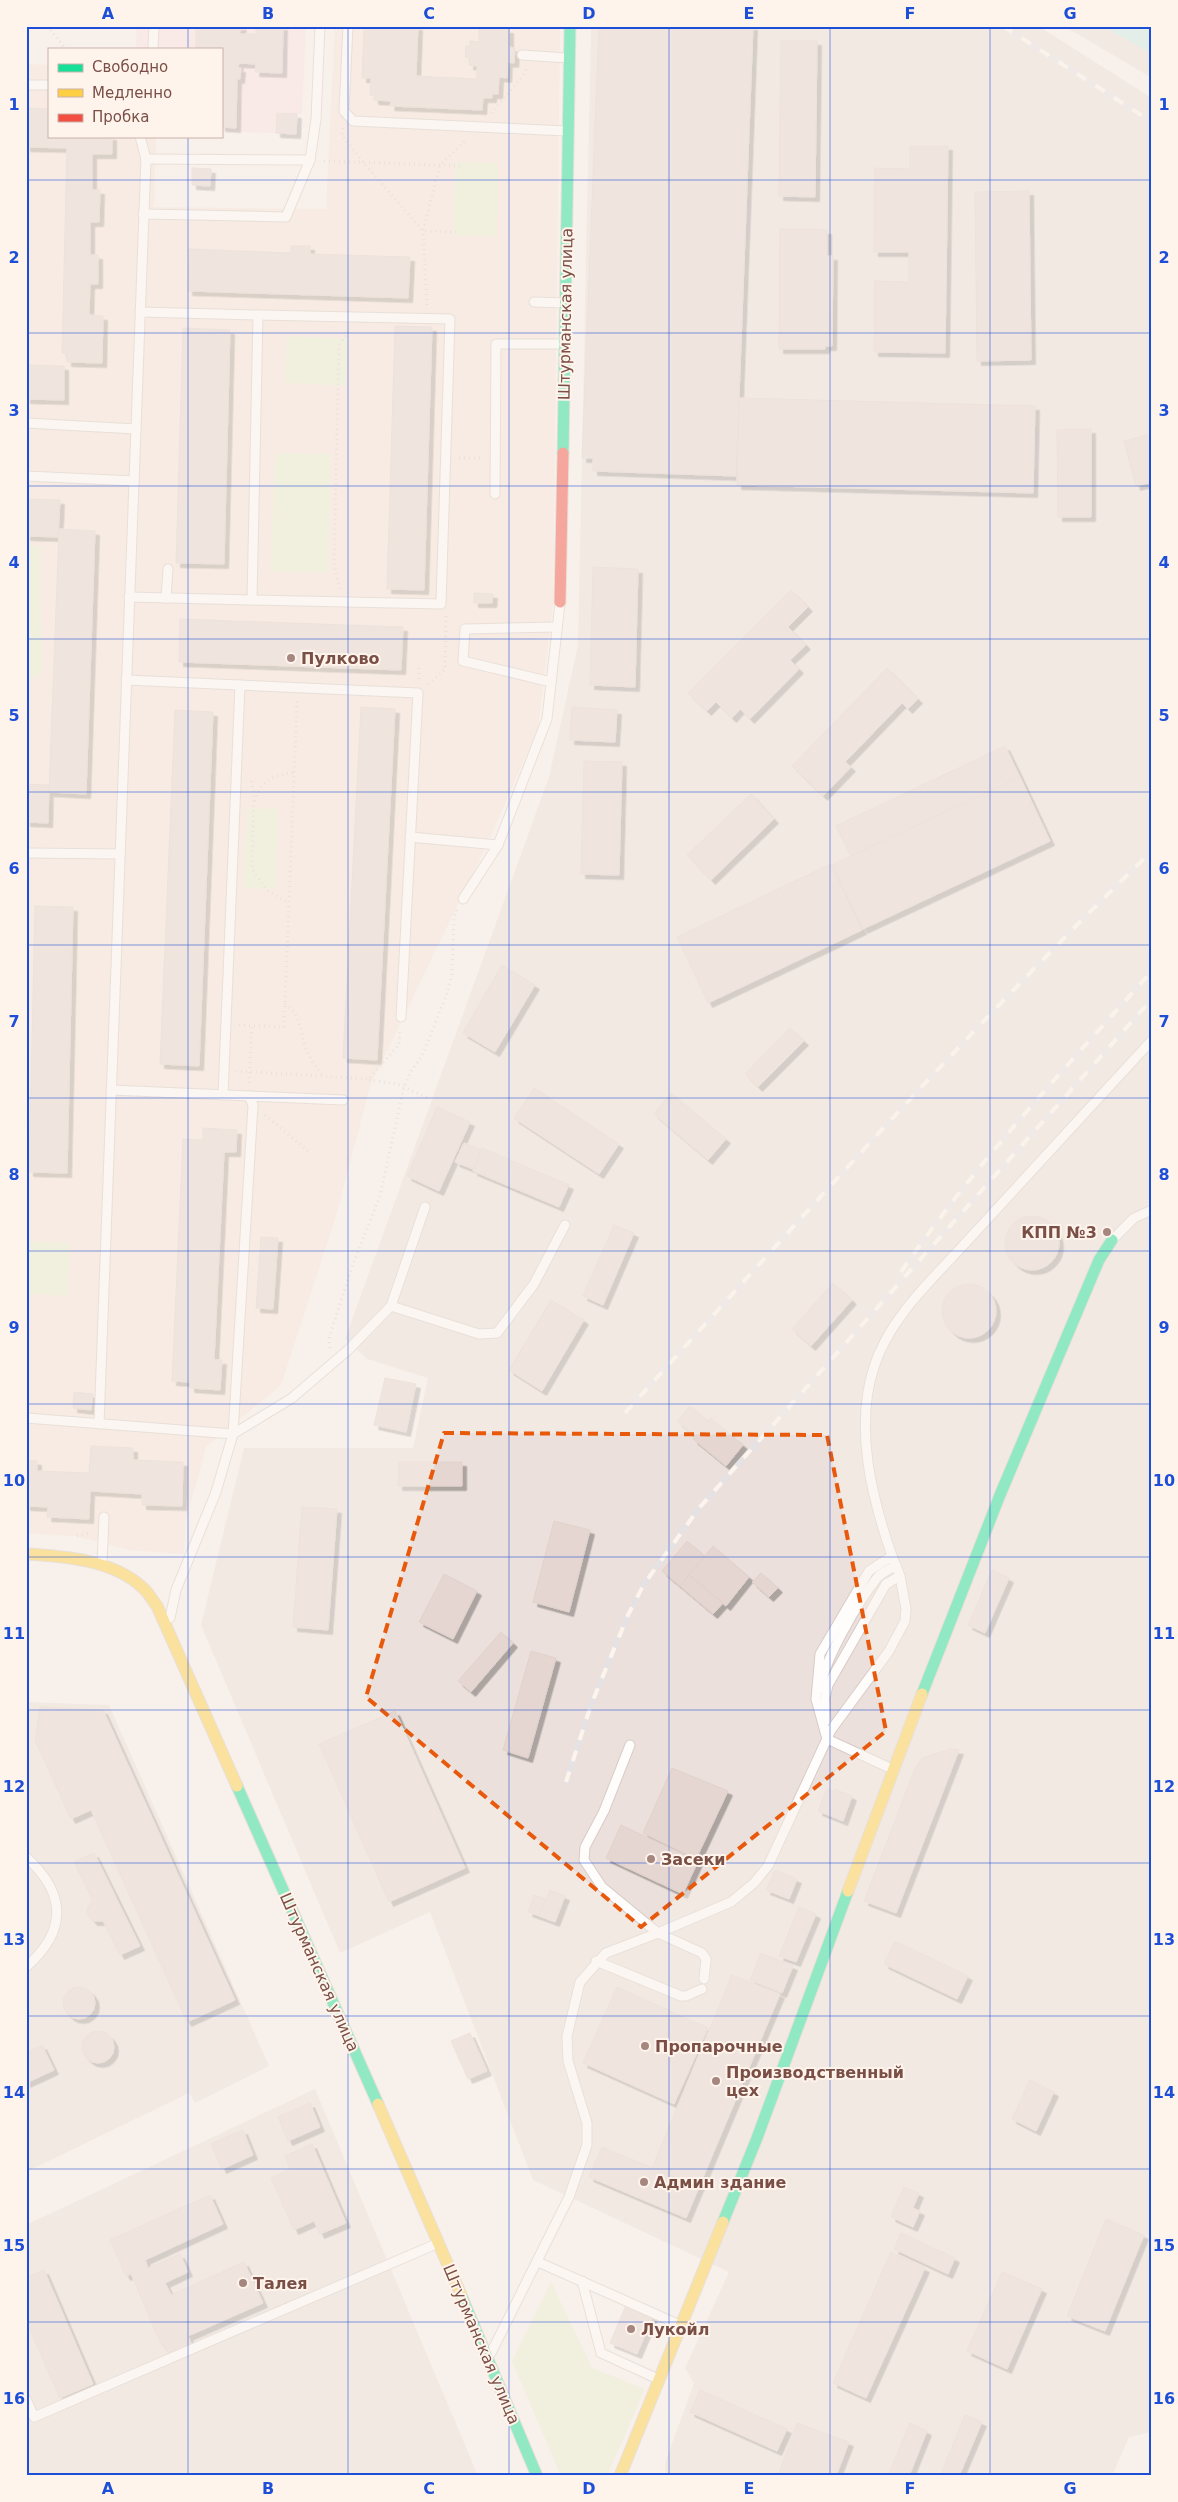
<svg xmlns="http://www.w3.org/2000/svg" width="1178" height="2502" viewBox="0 0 1178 2502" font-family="'DejaVu Sans',sans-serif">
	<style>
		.residential { fill: #f6e5db }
		.industrial { fill: #ebe0db }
		.medical { fill: #fbe2e6 }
		.green { fill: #e9efd3 }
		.water { fill: #caece9 }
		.building { fill: #e5d6d1; stroke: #e2d1cb; filter: url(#shadow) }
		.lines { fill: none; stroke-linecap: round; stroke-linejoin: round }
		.lane-casing { stroke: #d7cbc6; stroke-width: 11 }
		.fast-casing { stroke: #d8cbc6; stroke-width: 13 }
		.slow-casing { stroke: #d8cbc6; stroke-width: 13 }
		.jam-casing { stroke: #d8cbc6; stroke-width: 13 }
		.path { stroke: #dccfcc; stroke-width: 3; stroke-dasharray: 1 4; stroke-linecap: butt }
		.lane { stroke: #fefdfc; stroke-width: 9 }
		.fast { stroke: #16e098; stroke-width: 11 }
		.slow { stroke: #ffcf43; stroke-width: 11 }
		.jam { stroke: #f24e42; stroke-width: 11 }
		.rail-casing { stroke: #e4e2e5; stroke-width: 5.5 }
		.rail { stroke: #fff4ec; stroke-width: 4; stroke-dasharray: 11; stroke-linecap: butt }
		.marked { fill: none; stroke: #e8590c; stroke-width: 4; stroke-dasharray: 10 6; stroke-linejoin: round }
		.grid { fill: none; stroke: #1d4ed8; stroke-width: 1; stroke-opacity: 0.55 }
		.poi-dot { fill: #a6877f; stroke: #fff4ec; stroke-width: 2 }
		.labels { text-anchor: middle; stroke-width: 4; stroke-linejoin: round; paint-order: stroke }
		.street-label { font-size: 16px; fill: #7a4f46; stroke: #fff4ec }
		.poi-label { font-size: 16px; font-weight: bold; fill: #7a4f46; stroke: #fff4ec; text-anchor: start }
		.neatline { fill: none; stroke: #1d4ed8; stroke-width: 2 }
		.grid-label { font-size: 16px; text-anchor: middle; font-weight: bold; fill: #1d4ed8 }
	</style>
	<defs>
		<filter id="shadow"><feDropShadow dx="4.5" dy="4.5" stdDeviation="0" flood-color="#0004"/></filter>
	</defs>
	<rect width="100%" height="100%" fill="#f8f0ea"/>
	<path class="residential" d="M335,26H560L553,602L538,728L489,840L370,1086L336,1216L281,1385L206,1447L186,1520L184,1554L130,1550L75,1536L26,1533V64L49,65V136H156L154,207L326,209Z"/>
	<g class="industrial">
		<path d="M591,26H1038L1152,98V2432L1129,2437L1112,2476H666L665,2463L694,2383L685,2368L729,2272L533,2180L430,1912L340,1953L201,1625L244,1448H413L428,1378L367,1359L345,1339L549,777L578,645Z"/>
		<path d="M1064,26H1152V78Z"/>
		<path d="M26,1702L109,1705L269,2066L195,2103L189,2093L26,2172Z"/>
		<path d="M315,2089L478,2476H26V2225Z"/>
	</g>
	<path class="medical" d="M137,26H306L302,114H297L296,134L221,131V49H136Z"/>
	<g class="green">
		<path d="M455,162L498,163L497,236L453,235Z"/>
		<path d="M287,336L347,339L345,386L285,383Z"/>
		<path d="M275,453L331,454L328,573L271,571Z"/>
		<path d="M26,545L40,546L42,672L26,681Z"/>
		<path d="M247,808L278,809L276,889L244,888Z"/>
		<path d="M30,1241L70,1243L68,1296L27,1294Z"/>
		<path d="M551,2282L592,2368L645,2389L607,2476H561L512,2361Z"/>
	</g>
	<path class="water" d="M1103,26H1152V54Z"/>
	<g class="building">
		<path d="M196,26H242L239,34H256V26H283L282,73L255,72L256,64L239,63L238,68H241L240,79H237L236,128L221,127V49H196Z"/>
		<path d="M374,26H418L416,76L477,79V66L469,65L470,58L465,57L466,46H470V41L479,42V26H501V29H509V47L515,48L514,63L508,62L507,78L499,77L498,94H492V98H483L482,110L390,106L391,101L374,100V95H370L371,78H362L364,28H374Z"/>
		<path d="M599,26H753L736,476L593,471V458H582Z"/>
		<path d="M781,41H817L815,197L779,196Z"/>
		<path d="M26,108L49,109V136H112V154H92V190H100L99,222H90V255H98V284H90L89,315L103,316L102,363L67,362V353H62L67,148L26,147Z"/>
		<path d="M277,113L297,114L296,134L276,133Z"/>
		<path d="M910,146H948L945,353L874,352L875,281L909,282V252H874L875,168L910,169Z"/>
		<path d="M192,168L211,169L210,186L192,185Z"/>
		<path d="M1029,191L1031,360L977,361L975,192Z"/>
		<path d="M780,229L827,230V256H833L832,346H825V349H779Z"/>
		<path d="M291,246H310V254L410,257L408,298L188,291L189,249L291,253Z"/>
		<path d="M395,326L432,327L424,590L387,589Z"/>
		<path d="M183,328L230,330L224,564L176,563Z"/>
		<path d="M26,365L64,366V400L26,399Z"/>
		<path d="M739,398L1035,406L1033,493L737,485Z"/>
		<path d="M1091,429V517H1058L1057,430Z"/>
		<path d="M1152,434V482L1136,486L1124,441Z"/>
		<path d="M26,499L60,500L58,537L26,536Z"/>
		<path d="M59,529L95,531L86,794L49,792Z"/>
		<path d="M593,567L638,569L635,687L590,685Z"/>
		<path d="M791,590L808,607L788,627L806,645L790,660L799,669L750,719L740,709L732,718L716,702L707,711L688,693Z"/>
		<path d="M474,593L493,594L492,603H474Z"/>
		<path d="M180,619L403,627L401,670L179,662Z"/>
		<path d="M887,668L918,699L908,709L902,703L845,762L851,767L823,796L792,766Z"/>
		<path d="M361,707L395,709L377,1060L343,1058Z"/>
		<path d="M572,707L617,710L615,742L570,740Z"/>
		<path d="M175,710L213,712L199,1066L160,1064Z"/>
		<path d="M1005,746L1020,777L851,856L836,826Z"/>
		<path d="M584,761L622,762L619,875L581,874Z"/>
		<path d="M1020,777L1050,841L863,929L832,865Z"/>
		<path d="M26,784L49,785L48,823L26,822Z"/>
		<path d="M751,794L774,819L711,880L687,855Z"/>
		<path d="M831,864L862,930L708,1003L677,937Z"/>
		<path d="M35,906L73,907L67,1173L29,1172Z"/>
		<path d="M502,965L535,985L495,1052L463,1033Z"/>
		<path d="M790,1028L804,1041L758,1087L745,1074Z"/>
		<path d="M534,1088L619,1144L599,1174L514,1118Z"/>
		<path d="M671,1093L726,1139L708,1160L654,1114Z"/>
		<path d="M437,1107L470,1122L439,1191L407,1176Z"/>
		<path d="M203,1128L237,1130L236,1152H224L214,1360H222L220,1390L190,1388V1382L172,1381L183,1139L203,1140Z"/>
		<path d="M464,1143L481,1150L473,1169L455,1162Z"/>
		<path d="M482,1148L569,1185L559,1207L473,1171Z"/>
		<circle cx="1032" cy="1243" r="27"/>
		<path d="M614,1225L634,1233L603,1305L583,1296Z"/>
		<path d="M261,1237L278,1238L273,1309L256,1308Z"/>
		<path d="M833,1283L852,1300L811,1346L792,1329Z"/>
		<circle cx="969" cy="1311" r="27"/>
		<path d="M551,1300L584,1320L542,1391L509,1370Z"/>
		<path d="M385,1378L416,1384L406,1432L374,1425Z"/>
		<path d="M74,1392L93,1394L91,1410L73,1408Z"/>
		<path d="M690,1406L708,1421L710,1418L743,1445L726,1466L693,1439L695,1436L677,1421Z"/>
		<path d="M91,1446L133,1448V1460L183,1462L182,1506L142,1505V1494L90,1491L89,1519L47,1517L48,1507L26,1506V1460L37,1461V1471L89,1473Z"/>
		<path d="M399,1462H462V1486H398Z"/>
		<path d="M302,1507L337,1509L328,1630L293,1627Z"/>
		<path d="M554,1521L590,1530L569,1612L533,1602Z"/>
		<path d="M687,1541L705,1556L680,1586L662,1571Z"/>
		<path d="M713,1546L749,1577L726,1606L689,1575Z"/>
		<path d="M992,1570L1009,1578L985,1633L968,1625Z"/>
		<path d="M761,1573L778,1588L769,1597L752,1582Z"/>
		<path d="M444,1574L477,1591L453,1639L419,1622Z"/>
		<path d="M689,1575L723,1603L713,1614L680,1586Z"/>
		<path d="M501,1632L513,1643L471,1692L458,1681Z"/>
		<path d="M531,1651L556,1658L528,1758L503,1750Z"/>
		<path d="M40,1707L103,1710L235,2000L187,2022L91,1810L71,1819L35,1740Z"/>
		<path d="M395,1711L465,1868L389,1902L319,1744Z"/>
		<path d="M951,1749L959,1750L896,1913L864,1901L915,1769L922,1758Z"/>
		<path d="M672,1768L728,1791L696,1859L643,1833Z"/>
		<path d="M827,1789L834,1792V1789L852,1796L843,1821L818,1811Z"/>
		<path d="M621,1825L698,1861L683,1894L606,1858Z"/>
		<path d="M94,1853L140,1946L120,1955L103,1921H93L87,1914V1909L93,1901L74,1862Z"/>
		<path d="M775,1870L797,1879L789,1899L766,1890Z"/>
		<path d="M550,1890L565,1896L555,1922L539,1916Z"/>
		<path d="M534,1895L546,1899L539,1916L528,1912Z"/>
		<path d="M799,1907L816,1914L796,1962L779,1956Z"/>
		<path d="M895,1941L968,1976L957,1999L884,1964Z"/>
		<path d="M761,1953L793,1966L782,1993L750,1980Z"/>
		<path d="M732,1975L780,1994L699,2187L652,2168Z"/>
		<path d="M617,1987L708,2028L674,2104L583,2063Z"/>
		<circle cx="79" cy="2003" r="16"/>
		<circle cx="98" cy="2047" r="16"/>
		<path d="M470,2033L487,2071L468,2079L451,2041Z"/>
		<path d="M42,2045L54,2070L26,2083V2053Z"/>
		<path d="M1030,2080L1054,2092L1036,2131L1012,2119Z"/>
		<path d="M310,2103L320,2127L288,2141L278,2117Z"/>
		<path d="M243,2130L253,2155L222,2169L211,2144Z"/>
		<path d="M312,2144L346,2223L320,2234L314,2221L294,2230L271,2178L290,2169L285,2156Z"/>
		<path d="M602,2147L699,2187L686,2218L589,2177Z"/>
		<path d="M904,2187L919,2193L913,2208L920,2211L913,2227L891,2217Z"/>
		<path d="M210,2195L223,2224L145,2260L148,2268L180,2254L188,2272L165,2283L171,2295L244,2262L263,2303L188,2336L192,2345L169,2355L164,2345L162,2346L131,2274L126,2276L110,2240Z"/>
		<path d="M1106,2219L1144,2235L1105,2331L1067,2316Z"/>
		<path d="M901,2233L955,2258L948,2274L894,2249Z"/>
		<path d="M891,2252L925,2268L866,2398L833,2383Z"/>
		<path d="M44,2270L93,2384L60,2398L26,2321V2278Z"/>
		<path d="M1002,2272L1042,2289L1007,2369L967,2351Z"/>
		<path d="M626,2305L653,2316L637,2354L610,2343Z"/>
		<path d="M700,2390L787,2429L777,2451L690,2412Z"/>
		<path d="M965,2415L982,2422L959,2476H940Z"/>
		<path d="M797,2423L849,2442L836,2476H778Z"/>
		<path d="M910,2423L927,2431L909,2476H888Z"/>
	</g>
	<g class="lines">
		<g class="lane-casing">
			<g id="lane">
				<path d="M348,26L344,111L353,121L566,131"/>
				<path d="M153,49L154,26"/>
				<path d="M522,55L567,58"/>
				<path d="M26,85H49"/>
				<path d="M146,159L310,160"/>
				<path d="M143,214L286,217L310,160L316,119L320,26"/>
				<path d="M534,302L564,303"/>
				<path d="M26,423L136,429"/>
				<path d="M26,476L134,481"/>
				<path d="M495,494L496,344H561"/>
				<path d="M129,597L252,600L258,315L140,312"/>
				<path d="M166,598L168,569"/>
				<path d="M252,600L441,604L450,319L258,315"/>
				<path d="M126,680L418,693L401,1017"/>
				<path d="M551,682L463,661L465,629L557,627"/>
				<path d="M410,837L498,845"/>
				<path d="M26,853L120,854"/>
				<path d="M463,899L498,845L547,719L560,603"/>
				<path d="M111,1090L343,1100"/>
				<path d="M223,1095L240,685"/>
				<path d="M1114,1238L1134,1218L1152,1210"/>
				<path d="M391,1306L479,1334L497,1333L534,1284L565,1225"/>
				<path d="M26,1418L233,1434L292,1398L348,1350L391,1306L425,1207"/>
				<path d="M99,1424L146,159L140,136"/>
				<path d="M892,1556C872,1498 854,1428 874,1367C890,1316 935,1277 970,1238C1030,1172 1091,1106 1152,1040"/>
				<path d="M102,1564L104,1517"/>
				<path d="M170,1618L176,1590L216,1492L233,1434L253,1105L249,1096"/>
				<path d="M820,1689C824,1660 858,1602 877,1578C881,1573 890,1569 896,1565"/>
				<path d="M826,1721L825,1698L828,1685L886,1584L900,1576"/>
				<path d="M827,1739L892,1769"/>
				<path d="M630,1745L604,1811L585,1847L584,1860L602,1887L658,1933L702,1953L706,1959L704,1979"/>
				<path d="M26,1857C67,1894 67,1931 26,1967"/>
				<path d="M596,1961L681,1996H686L702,1989"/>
				<path d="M538,2262L680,2325"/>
				<path d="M582,2281L601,2353L658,2379"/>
				<path d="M491,2353L569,2197L587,2145V2123L568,2061L567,2036L580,1982L606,1953L658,1933L731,1902L754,1883L768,1866L831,1730L889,1651L905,1621L906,1609L900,1576L892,1556L869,1571L820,1654L816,1699L827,1739"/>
				<path d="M26,2399L34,2417L436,2244"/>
			</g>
		</g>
		<g class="fast-casing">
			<g id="fast">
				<path d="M563,453L570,26"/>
				<path d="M922,1694L1000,1495L1099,1260L1112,1240"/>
				<path d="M237,1786L378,2104"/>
				<path d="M723,2222L757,2138L848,1891"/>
				<path d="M461,2295L537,2476"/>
			</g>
		</g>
		<g class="slow-casing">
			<g id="slow">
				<path d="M26,1554C64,1556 114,1560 143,1588C149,1593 152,1600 157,1606L237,1786"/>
				<path d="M848,1891L922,1694"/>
				<path d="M378,2104L461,2295"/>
				<path d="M620,2476L723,2222"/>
			</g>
		</g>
		<g class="jam-casing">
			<path id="jam" d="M560,602L563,453"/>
		</g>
		<g class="path">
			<path d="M47,26L66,49"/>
			<path d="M491,113L523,76L527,68"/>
			<path d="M343,128L342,135L363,162L423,231L460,232"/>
			<path d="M324,161L460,166"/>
			<path d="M427,305L423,231L440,165L466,140"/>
			<path d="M459,458H482"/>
			<path d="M340,589L334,565L339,346L348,331"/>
			<path d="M419,679V665"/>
			<path d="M428,684L445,670L446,615"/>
			<path d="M251,781L254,794L252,869L267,890L289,903"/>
			<path d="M255,801C260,781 275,774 294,773"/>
			<path d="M285,1004C302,1015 300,1032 306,1049C310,1059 317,1068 323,1076"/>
			<path d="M239,1025L284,1027L297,701"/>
			<path d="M236,1071L369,1079L399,1044L400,1030"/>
			<path d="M369,1080L397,1084L430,1099"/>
			<path d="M249,1083L252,1026"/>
			<path d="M265,1115L308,1151"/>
			<path d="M330,1348L329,1338L352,1267L380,1196L404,1087L411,1071L422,1056L448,991L452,974L454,916L457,910"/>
			<path d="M77,1536L90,1533"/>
		</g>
		<use href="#lane" class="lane"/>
		<use href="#fast" class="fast"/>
		<use href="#slow" class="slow"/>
		<use href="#jam" class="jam"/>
		<g class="rail-casing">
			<g id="rail">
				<path d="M1003,26L1152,122"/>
				<path d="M901,1272C975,1164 1065,1068 1152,971"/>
				<path d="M625,1413C797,1223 967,1030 1152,851"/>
				<path d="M566,1782L591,1705L628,1615L644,1584L700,1507L1152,999"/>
			</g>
		</g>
		<use href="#rail" class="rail"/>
	</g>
	<path d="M0 0H1178V2502H0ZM444,1433L827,1435L886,1731L641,1927L366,1697Z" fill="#f8f0ea" fill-opacity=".55" fill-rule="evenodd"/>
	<path class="marked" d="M444,1433L827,1435L886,1731L641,1927L366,1697Z"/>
	<path class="grid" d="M188,26V49M348,26V2476M509,26V2476M669,26V2476M830,26V2476M990,26V2476M188,136V2476M26,180H1152M26,333H1152M26,486H1152M26,639H1152M26,792H1152M26,945H1152M26,1098H1152M26,1251H1152M26,1404H1152M26,1557H1152M26,1710H1152M26,1863H1152M26,2016H1152M26,2169H1152M26,2322H1152"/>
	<g class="poi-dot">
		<circle cx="291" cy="658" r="5"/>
		<circle cx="1107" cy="1232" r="5"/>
		<circle cx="651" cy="1859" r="5"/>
		<circle cx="645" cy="2046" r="5"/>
		<circle cx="716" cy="2081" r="5"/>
		<circle cx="644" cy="2182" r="5"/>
		<circle cx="243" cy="2283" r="5"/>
		<circle cx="631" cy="2329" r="5"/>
	</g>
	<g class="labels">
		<g class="street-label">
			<text transform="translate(565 314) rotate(-89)" y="6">Штурманская улица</text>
			<text transform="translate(320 1972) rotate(66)" y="6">Штурманская улица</text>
			<text transform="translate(482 2344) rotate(67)" y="6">Штурманская улица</text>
		</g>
		<g class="poi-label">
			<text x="301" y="664">Пулково</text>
			<text x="1097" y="1238" text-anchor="end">КПП №3</text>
			<text x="661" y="1865">Засеки</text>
			<text x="655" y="2052">Пропарочные</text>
			<text x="726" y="2078">Производственный<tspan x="726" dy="18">цех</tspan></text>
			<text x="654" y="2188">Админ здание</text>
			<text x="253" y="2289">Талея</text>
			<text x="641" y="2335">Лукойл</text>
		</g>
	</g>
	<rect width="1178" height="2502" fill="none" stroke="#fff4ec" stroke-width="55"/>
	<rect x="48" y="48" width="175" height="90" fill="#fff4ec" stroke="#cab2aa"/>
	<rect x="58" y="64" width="25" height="8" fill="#16e098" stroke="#cab2aa"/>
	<text x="92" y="72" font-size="15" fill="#7a4f46">Свободно</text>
	<rect x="58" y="89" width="25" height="8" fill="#ffcf43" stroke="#cab2aa"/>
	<text x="92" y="98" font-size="15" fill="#7a4f46">Медленно</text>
	<rect x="58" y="114" width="25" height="8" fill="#f24e42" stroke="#cab2aa"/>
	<text x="92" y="122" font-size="15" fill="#7a4f46">Пробка</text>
	<rect x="28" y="28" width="1122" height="2446" class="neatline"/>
	<g class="grid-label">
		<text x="108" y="19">A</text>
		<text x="268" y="19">B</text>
		<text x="429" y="19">C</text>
		<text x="589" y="19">D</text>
		<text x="749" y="19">E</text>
		<text x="910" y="19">F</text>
		<text x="1070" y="19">G</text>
		<text x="14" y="110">1</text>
		<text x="1164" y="110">1</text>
		<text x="14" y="263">2</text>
		<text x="1164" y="263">2</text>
		<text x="14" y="416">3</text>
		<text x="1164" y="416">3</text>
		<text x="14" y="568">4</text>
		<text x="1164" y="568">4</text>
		<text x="14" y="721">5</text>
		<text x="1164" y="721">5</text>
		<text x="14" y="874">6</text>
		<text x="1164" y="874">6</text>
		<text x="14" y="1027">7</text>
		<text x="1164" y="1027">7</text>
		<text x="14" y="1180">8</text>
		<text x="1164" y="1180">8</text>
		<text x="14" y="1333">9</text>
		<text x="1164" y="1333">9</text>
		<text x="14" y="1486">10</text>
		<text x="1164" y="1486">10</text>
		<text x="14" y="1639">11</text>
		<text x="1164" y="1639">11</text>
		<text x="14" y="1792">12</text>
		<text x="1164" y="1792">12</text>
		<text x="14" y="1945">13</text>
		<text x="1164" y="1945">13</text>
		<text x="14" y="2098">14</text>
		<text x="1164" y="2098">14</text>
		<text x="14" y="2251">15</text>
		<text x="1164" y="2251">15</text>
		<text x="14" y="2404">16</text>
		<text x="1164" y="2404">16</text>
		<text x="108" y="2494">A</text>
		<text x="268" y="2494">B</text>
		<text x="429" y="2494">C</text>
		<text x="589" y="2494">D</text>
		<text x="749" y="2494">E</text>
		<text x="910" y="2494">F</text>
		<text x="1070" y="2494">G</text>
	</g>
</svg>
